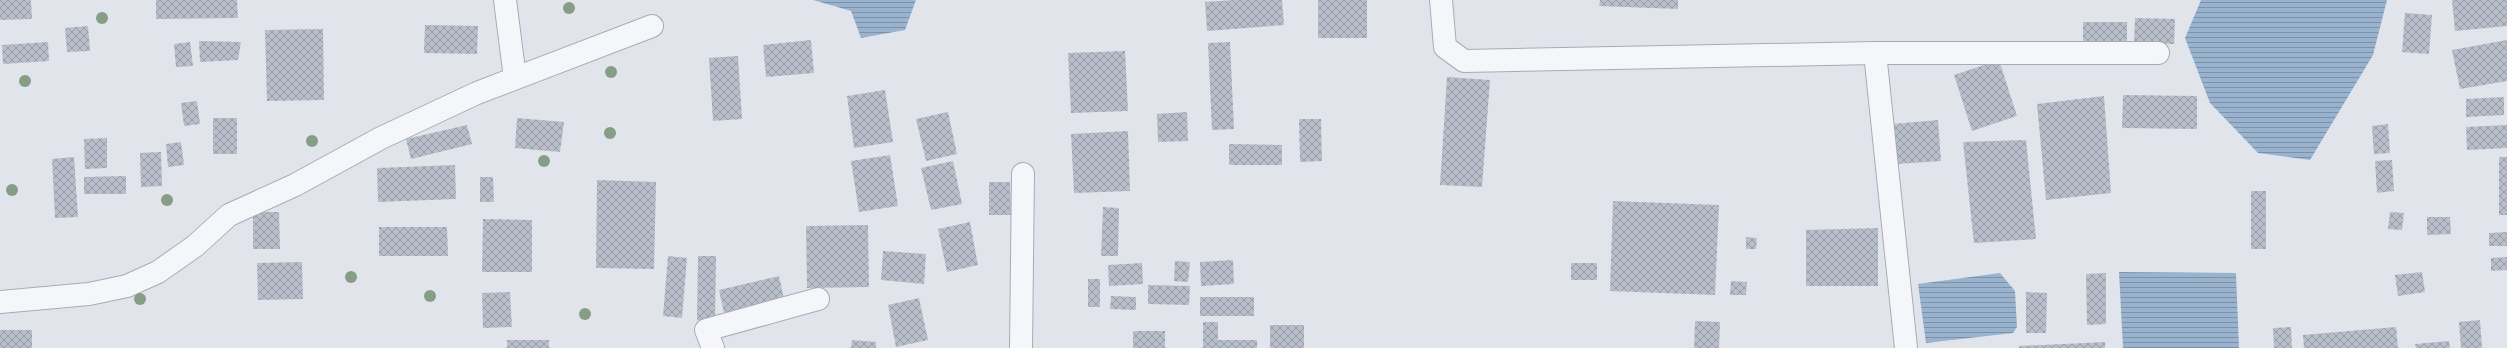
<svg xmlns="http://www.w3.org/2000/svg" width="2507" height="348" viewBox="0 0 2507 348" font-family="Lato,sans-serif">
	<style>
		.water { fill: url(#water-rules) }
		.building { fill: url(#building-cross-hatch) }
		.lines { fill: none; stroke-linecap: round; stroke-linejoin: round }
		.street-casing { stroke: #a6acb6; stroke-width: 24 }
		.street { stroke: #f5f6f9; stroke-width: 22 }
		.tree { fill: #869d86 }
	</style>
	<defs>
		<pattern id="water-rules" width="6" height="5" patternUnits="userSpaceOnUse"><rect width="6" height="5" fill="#99b3cf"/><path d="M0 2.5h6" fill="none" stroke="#7d92aa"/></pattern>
		<pattern id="building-cross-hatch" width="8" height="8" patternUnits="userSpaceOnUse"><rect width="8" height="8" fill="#b8beca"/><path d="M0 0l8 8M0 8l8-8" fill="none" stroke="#969ba6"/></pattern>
	</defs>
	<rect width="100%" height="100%" fill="#e1e5eb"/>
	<g class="water">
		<path d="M813,0H916L905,30L861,38L851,11Z"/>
		<path d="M2201,0H2387L2373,55L2310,160L2258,153L2210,103L2185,38Z"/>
		<path d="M2119,272L2236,273L2239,348H2123Z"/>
		<path d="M2000,273L2015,291L2017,327L2013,333L1926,343L1918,284Z"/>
	</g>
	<g class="building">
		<path d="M0,0H31L32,19L0,20Z"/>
		<path d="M156,0H237L238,18L156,19Z"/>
		<path d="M1233,0H1282L1284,25L1207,31L1205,2Z"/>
		<rect x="1318" y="0" width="49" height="38"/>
		<path d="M1600,0H1678V9L1599,6Z"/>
		<path d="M2452,0H2507V26L2455,31Z"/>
		<path d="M2405,13L2432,15L2429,54L2402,52Z"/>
		<path d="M2135,18L2175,19L2174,44L2134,43Z"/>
		<path d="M2083,22H2127V46L2083,45Z"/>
		<path d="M425,25L478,26L477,54L424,53Z"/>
		<path d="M88,26L90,51L67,52L65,28Z"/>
		<path d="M323,29L324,100L267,101L265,30Z"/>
		<path d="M811,40L814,73L766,77L763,45Z"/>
		<path d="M2507,40V81L2460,89L2452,50Z"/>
		<path d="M199,41L241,42L238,60L200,62Z"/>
		<path d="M48,42L49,61L3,64L2,45Z"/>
		<path d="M190,42L193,66L176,67L174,44Z"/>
		<path d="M1230,42L1234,129L1212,130L1208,43Z"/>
		<path d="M1125,51L1128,111L1071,113L1068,53Z"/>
		<path d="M738,56L742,119L713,121L709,58Z"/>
		<path d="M1999,60L2017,116L1972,131L1954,75Z"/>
		<path d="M1447,77L1490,80L1482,187L1440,185Z"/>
		<path d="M885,90L893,142L854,148L847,96Z"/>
		<path d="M2123,95L2197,96V129L2122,128Z"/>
		<path d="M2104,96L2111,193L2046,200L2037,104Z"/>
		<path d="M2504,97V115L2466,117V99Z"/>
		<path d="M197,101L200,124L184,126L181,103Z"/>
		<path d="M948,112L957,154L926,161L916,119Z"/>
		<path d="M1187,112L1188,141L1158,142L1157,114Z"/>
		<rect x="213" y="118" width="24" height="36"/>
		<path d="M517,118L564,122L560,152L515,148Z"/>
		<path d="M1299,119H1321L1322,161L1300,162Z"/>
		<path d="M1938,120L1941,161L1897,164L1893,124Z"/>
		<path d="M2388,124L2390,153L2374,154L2372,126Z"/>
		<path d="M467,125L472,144L411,159L406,139Z"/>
		<path d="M2507,125V148L2467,150L2466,127Z"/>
		<path d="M1128,131L1130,191L1074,193L1071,134Z"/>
		<path d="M107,138V168L85,169L84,139Z"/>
		<path d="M2026,140L2036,239L1974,243L1963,142Z"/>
		<path d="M181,142L184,165L168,167L166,144Z"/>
		<path d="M1229,144L1282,145V165H1229Z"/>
		<path d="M161,152L162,186L141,187L140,153Z"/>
		<path d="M890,155L898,206L859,212L851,161Z"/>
		<path d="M74,157L78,217L55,218L52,159Z"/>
		<rect x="2499" y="157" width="8" height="58"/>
		<path d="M2392,160L2394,191L2377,193L2375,161Z"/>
		<path d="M953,161L962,204L931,210L921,168Z"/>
		<path d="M455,165L456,199L378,202L377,168Z"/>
		<path d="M126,176V194H84V177Z"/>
		<path d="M480,177H493L494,202H480Z"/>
		<path d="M597,180L656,182L654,269L596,268Z"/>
		<path d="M989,182H1010L1011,215H989Z"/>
		<rect x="2251" y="191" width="15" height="58"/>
		<path d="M1613,201L1719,205L1715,295L1610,291Z"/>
		<path d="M1103,207L1119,208L1118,256H1101Z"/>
		<path d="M253,212H279L280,249H253Z"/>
		<path d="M2390,212L2404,213L2402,230L2388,229Z"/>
		<path d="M2427,217H2450L2451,234L2427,235Z"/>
		<path d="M483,219L532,220V272H482Z"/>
		<path d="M970,222L978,265L947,272L938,229Z"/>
		<path d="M868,225L869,287L807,288L806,226Z"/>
		<path d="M379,227H447L448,256H379Z"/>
		<path d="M1878,228V286H1806V230Z"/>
		<path d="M2507,232V246H2489V233Z"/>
		<path d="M1746,237L1757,238L1756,249H1746Z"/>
		<path d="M883,251L926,254L924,284L881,280Z"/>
		<path d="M668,256L687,258L682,318L663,316Z"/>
		<path d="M698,256H716L715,320H697Z"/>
		<path d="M2507,257V270L2491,271V258Z"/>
		<path d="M1233,260L1234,284L1201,286L1200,262Z"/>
		<path d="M1175,261L1190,262L1188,282L1174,281Z"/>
		<path d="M302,262L303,299L258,300L257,263Z"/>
		<path d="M1142,263L1143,284L1109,286L1108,265Z"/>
		<rect x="1571" y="263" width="26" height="17"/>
		<path d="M2422,272L2425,292L2398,296L2395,275Z"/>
		<path d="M2106,273V324L2087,325L2086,274Z"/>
		<path d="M779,276L784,299L724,313L719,290Z"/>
		<rect x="1088" y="279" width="12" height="28"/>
		<path d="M1731,281L1747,282L1746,295H1730Z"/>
		<path d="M1148,285L1190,286L1189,305L1148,304Z"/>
		<path d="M510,292L512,327L483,328L482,293Z"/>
		<path d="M2026,292L2047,293L2046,333H2026Z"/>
		<path d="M1111,296L1136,297V310L1110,309Z"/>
		<rect x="1200" y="297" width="54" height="19"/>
		<path d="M919,298L928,340L896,347L888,305Z"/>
		<path d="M2480,320L2482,348H2461L2459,322Z"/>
		<path d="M1695,321L1720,322L1719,348H1694Z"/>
		<path d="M1203,322H1218V340H1257V348H1203Z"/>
		<rect x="1270" y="325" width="34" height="23"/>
		<path d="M2291,327L2292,348H2274L2273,328Z"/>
		<path d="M2396,327L2398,348H2304L2303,335Z"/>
		<rect x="0" y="330" width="32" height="18"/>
		<rect x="1133" y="331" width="32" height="17"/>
		<rect x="507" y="340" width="42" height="8"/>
		<path d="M852,340L876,342V348H851Z"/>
		<path d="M2449,341L2450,348H2416L2415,344Z"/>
		<path d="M2105,342V348H2019V346Z"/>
	</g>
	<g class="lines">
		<g class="street-casing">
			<g id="street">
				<path d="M505,0L515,78"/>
				<path d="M1441,0L1445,47L1464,61L1875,53L1906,348"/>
				<path d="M1875,53H2158"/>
				<path d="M0,302L89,294L127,286L158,272L195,246L229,215L295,185L381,138L477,93L652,26"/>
				<path d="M713,348L706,330L818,299"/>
				<path d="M1021,348L1023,174"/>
			</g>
		</g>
		<use href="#street" class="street"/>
	</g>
	<g class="tree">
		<circle cx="569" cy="8" r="6"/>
		<circle cx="102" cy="18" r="6"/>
		<circle cx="611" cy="72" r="6"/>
		<circle cx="25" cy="81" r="6"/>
		<circle cx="610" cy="133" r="6"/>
		<circle cx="312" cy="141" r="6"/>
		<circle cx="544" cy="161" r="6"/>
		<circle cx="12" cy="190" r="6"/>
		<circle cx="167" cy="200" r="6"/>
		<circle cx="351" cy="277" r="6"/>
		<circle cx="430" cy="296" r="6"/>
		<circle cx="140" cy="299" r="6"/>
		<circle cx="585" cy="314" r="6"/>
	</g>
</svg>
